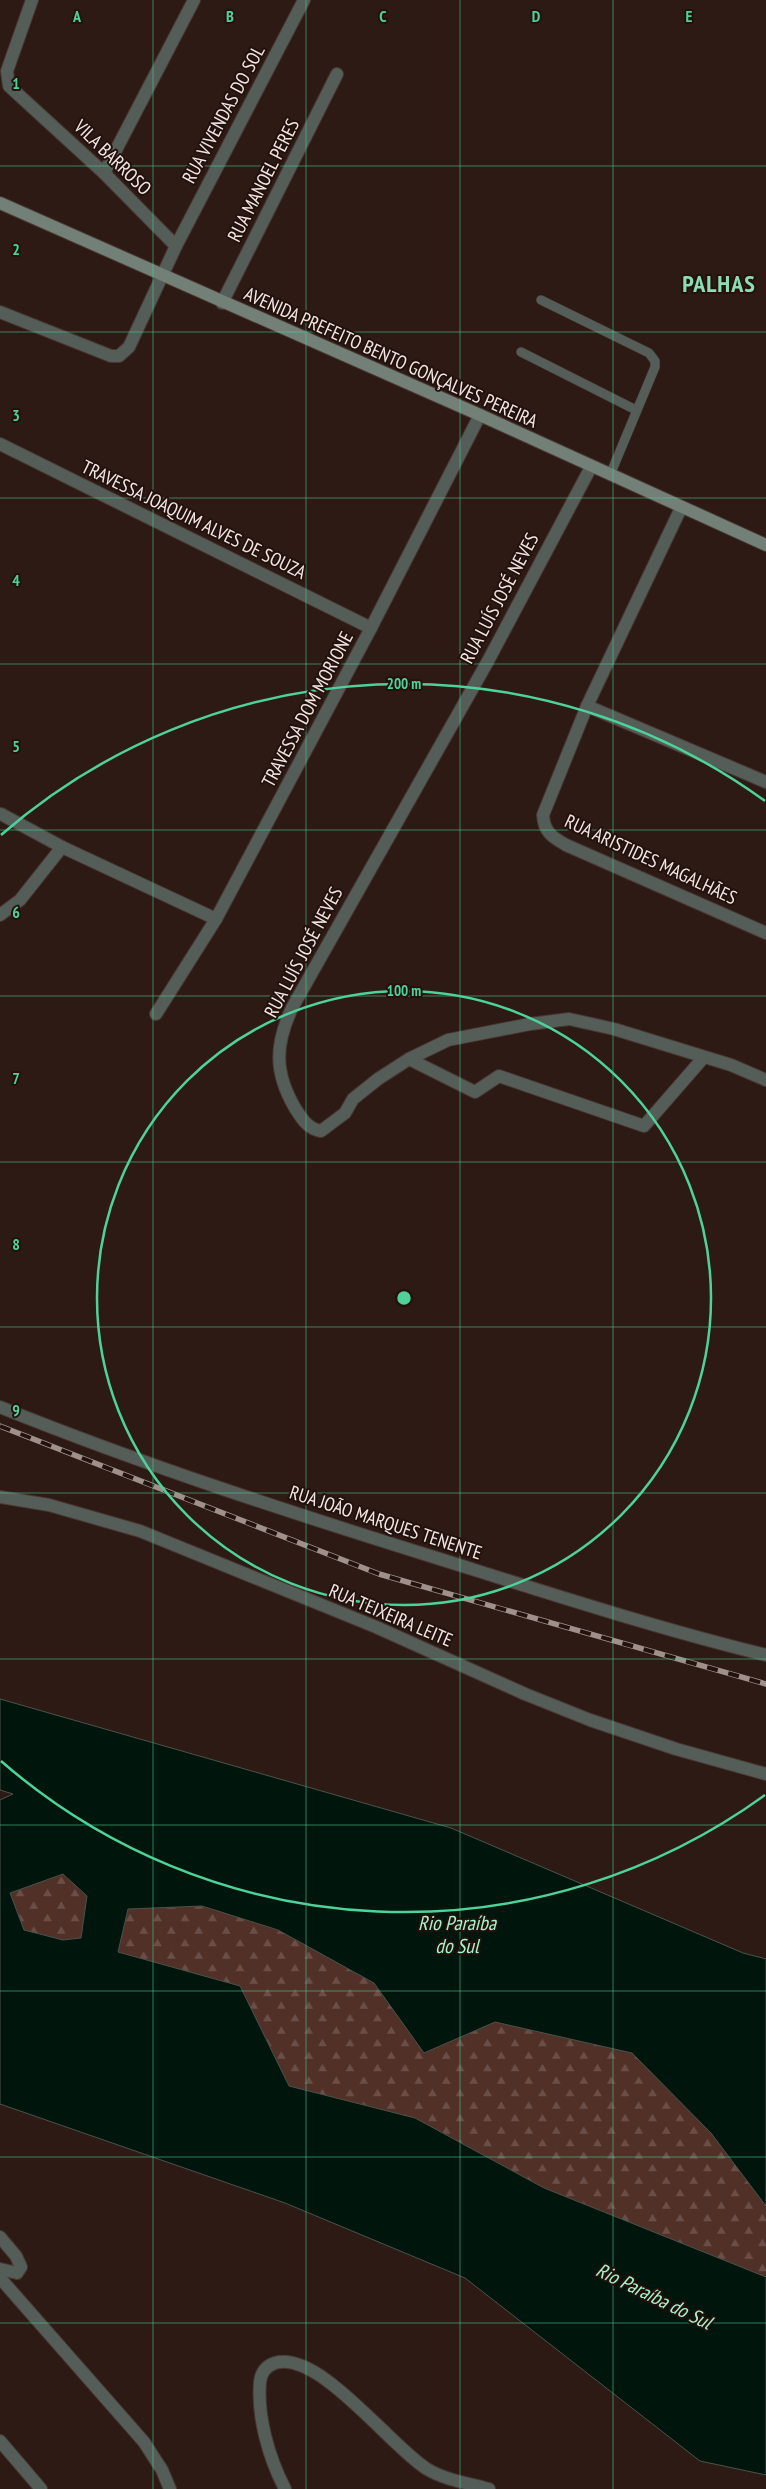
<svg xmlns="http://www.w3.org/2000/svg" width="766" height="2489" viewBox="0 0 766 2489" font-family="'PT Sans Narrow',sans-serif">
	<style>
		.forest { fill: url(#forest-firs) }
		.water { fill: #00150b; stroke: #49544c; fill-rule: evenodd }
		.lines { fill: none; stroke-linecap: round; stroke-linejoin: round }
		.lane-casing { stroke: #493732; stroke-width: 10 }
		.street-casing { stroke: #493732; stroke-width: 14 }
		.secondary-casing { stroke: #493732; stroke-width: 14 }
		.lane { stroke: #545d58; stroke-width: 9 }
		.street { stroke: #545d58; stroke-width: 12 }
		.secondary { stroke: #728078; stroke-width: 12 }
		.rail-casing { stroke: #9f908b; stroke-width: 5.5 }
		.rail { stroke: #22110d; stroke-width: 4; stroke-dasharray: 11; stroke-linecap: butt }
		.grid { fill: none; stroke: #4dd39a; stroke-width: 1; stroke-opacity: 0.55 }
		.ring { fill: none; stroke: #4dd39a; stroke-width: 2.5 }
		.labels { text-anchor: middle; stroke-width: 4; stroke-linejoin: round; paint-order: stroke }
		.street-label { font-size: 19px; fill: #f3e6e2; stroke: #22110d }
		.water-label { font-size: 20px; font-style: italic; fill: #a6f4cc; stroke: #22110d }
		.district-label { font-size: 24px; font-weight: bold; letter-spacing: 1px; fill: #8bddb4; stroke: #22110d }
		.grid-label { font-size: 16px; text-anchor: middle; font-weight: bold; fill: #4dd39a; stroke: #22110d; stroke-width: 4; stroke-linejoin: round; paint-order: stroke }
		.centre { fill: #4dd39a; stroke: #22110d; stroke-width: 2.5 }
		.ring-label { font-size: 15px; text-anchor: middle; font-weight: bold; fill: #4dd39a; stroke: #22110d; stroke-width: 4; stroke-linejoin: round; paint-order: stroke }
	</style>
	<defs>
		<pattern id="forest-firs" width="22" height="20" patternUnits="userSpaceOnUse" patternTransform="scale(1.25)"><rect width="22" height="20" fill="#513028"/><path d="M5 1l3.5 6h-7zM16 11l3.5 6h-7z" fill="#6a4e47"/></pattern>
	</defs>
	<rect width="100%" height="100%" fill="#2d1a15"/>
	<g class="forest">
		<path d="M63,1874L87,1896L81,1938L63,1940L24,1930L10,1893Z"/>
		<path d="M202,1906L278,1930L374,1983L424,2053L495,2022L632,2053L711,2133L766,2206V2277L544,2188L415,2118L289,2086L240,1986L118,1952L128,1909Z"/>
	</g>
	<path class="water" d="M0,1699L451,1828L743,1953L766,1959V2206L711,2133L632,2053L495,2022L424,2053L374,1983L278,1930L202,1906L128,1909L118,1952L240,1986L289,2086L415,2118L544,2188L766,2277V2475L700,2461L465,2278L285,2203L0,2104V1800L13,1794L0,1790ZM63,1874L87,1896L81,1938L63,1940L24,1930L10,1893Z"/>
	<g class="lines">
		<g class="lane-casing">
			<g id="lane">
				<path d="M541,300L649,353L655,361V367L610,475"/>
				<path d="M521,352L636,410"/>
			</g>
		</g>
		<g class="street-casing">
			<g id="street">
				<path d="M104,173L194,0"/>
				<path d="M176,246L304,0"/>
				<path d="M222,303L337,74"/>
				<path d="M0,312L111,356H119L129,347L176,246L104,173L9,86L7,71L32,0"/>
				<path d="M0,444L371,628"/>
				<path d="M591,467L488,661L292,1008C275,1045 274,1072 295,1108C302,1119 308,1129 321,1131L345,1113L353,1099L378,1079L409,1059L448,1040L530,1024L569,1019L614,1029L731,1065L766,1080"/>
				<path d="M681,508L587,706L543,815C544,832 552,837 566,845L766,933"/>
				<path d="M587,706L766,782"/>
				<path d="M1,814L62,847L216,919"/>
				<path d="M0,915L20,900L62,847"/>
				<path d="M156,1014L216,919L371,628L480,415"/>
				<path d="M409,1059L475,1092L499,1076L644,1126L704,1057"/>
				<path d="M0,1407C144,1465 292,1513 440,1559C548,1593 656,1628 766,1655"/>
				<path d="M0,1497L49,1505L140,1531L376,1627L525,1694L590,1720L676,1749L766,1774"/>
				<path d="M0,2237L16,2256L21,2267L17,2273L0,2269"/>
				<path d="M0,2278L144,2442L162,2470L170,2489"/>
				<path d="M0,2441L41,2489"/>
				<path d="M285,2489C269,2458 257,2417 260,2382C261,2373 266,2366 275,2363C319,2350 390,2446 427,2469C445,2480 468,2483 489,2489"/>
			</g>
		</g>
		<g class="secondary-casing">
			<path id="secondary" d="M0,203L480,415L766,545"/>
		</g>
		<use href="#lane" class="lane"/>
		<use href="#street" class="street"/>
		<use href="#secondary" class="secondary"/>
		<g class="rail-casing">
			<path id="rail" d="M0,1426L379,1574L766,1684"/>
		</g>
		<use href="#rail" class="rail"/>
	</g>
	<path class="grid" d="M153,0V2489M306,0V2489M460,0V2489M613,0V2489M0,166H766M0,332H766M0,498H766M0,664H766M0,830H766M0,996H766M0,1162H766M0,1327H766M0,1493H766M0,1659H766M0,1825H766M0,1991H766M0,2157H766M0,2323H766"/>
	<g class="ring">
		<circle cx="404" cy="1298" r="307"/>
		<path d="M765 1795A614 614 0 0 1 1 1761M1 835A614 614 0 0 1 765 801"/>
	</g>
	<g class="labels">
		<g class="street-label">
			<text transform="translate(223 114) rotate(-62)" y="7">RUA VIVENDAS DO SOL</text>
			<text transform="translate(113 157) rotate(44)" y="7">VILA BARROSO</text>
			<text transform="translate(263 180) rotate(-63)" y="7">RUA MANOEL PERES</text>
			<text transform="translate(391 357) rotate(24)" y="7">AVENIDA PREFEITO BENTO GONÇALVES PEREIRA</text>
			<text transform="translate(194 519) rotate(26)" y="7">TRAVESSA JOAQUIM ALVES DE SOUZA</text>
			<text transform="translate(499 598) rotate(-62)" y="7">RUA LUÍS JOSÉ NEVES</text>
			<text transform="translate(307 709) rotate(-62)" y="7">TRAVESSA DOM MORIONE</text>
			<text transform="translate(651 859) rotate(25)" y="7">RUA ARISTIDES MAGALHÃES</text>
			<text transform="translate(303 952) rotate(-62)" y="7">RUA LUÍS JOSÉ NEVES</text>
			<text transform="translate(386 1522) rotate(18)" y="7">RUA JOÃO MARQUES TENENTE</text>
			<text transform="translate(391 1615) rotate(23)" y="7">RUA TEIXEIRA LEITE</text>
		</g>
		<g class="water-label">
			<text x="457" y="1930">Rio Paraíba<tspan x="457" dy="23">do Sul</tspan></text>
			<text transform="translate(654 2296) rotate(26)" y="7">Rio Paraíba do Sul</text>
		</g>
		<g class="district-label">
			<text x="719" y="292">PALHAS</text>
		</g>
	</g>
	<g class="grid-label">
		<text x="77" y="22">A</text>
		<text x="230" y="22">B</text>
		<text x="383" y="22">C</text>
		<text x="536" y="22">D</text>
		<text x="689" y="22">E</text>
		<text x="16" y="89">1</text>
		<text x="16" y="255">2</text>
		<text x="16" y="421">3</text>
		<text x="16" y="586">4</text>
		<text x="16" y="752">5</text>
		<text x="16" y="918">6</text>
		<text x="16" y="1084">7</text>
		<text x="16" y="1250">8</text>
		<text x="16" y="1416">9</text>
	</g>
	<circle cx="404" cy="1298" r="8" class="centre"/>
	<g class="ring-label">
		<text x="404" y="689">200 m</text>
		<text x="404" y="996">100 m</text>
	</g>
</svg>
